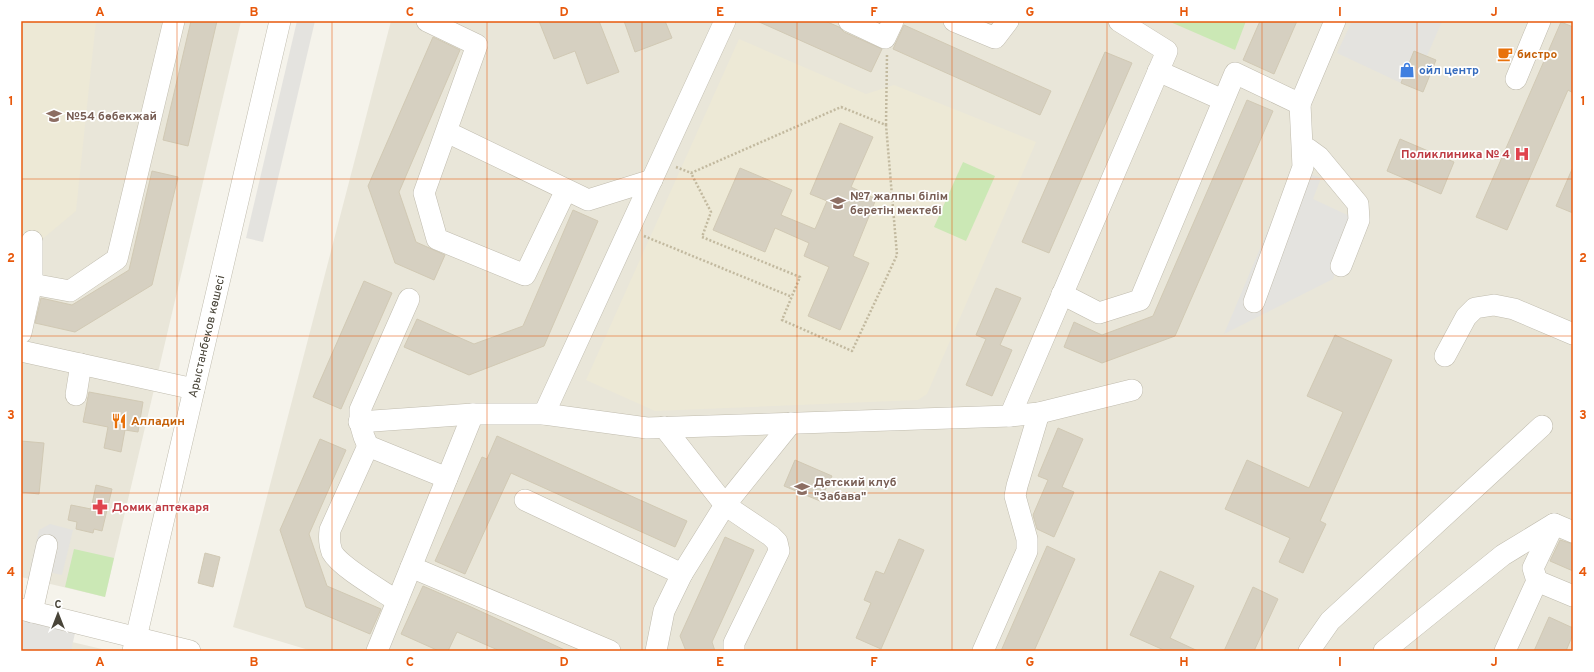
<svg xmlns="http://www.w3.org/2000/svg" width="1594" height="672" viewBox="0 0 1594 672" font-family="Overpass,sans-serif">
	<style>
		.residential { fill: #e9e6d9 }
		.education { fill: #ede9d6 }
		.green { fill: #cbe8b5 }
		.parking { fill: #e4e3df }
		.building { fill: #d6d0c1; stroke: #d1c9b4 }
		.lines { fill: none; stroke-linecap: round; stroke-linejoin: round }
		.minor-casing { stroke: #c0bcae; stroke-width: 22 }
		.path { stroke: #c2b99f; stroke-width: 2.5; stroke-dasharray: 2 2; stroke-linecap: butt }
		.minor { stroke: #fff; stroke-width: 21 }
		.grid { fill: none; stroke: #e8590c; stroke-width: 1; stroke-opacity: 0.55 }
		.labels { text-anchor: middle; stroke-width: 3.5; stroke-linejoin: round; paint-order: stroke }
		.food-label { font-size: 12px; font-weight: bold; fill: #c56008; stroke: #fff; text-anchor: start }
		.shop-label { font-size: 12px; font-weight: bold; fill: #366cbe; stroke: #fff; text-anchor: start }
		.education-label { font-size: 12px; font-weight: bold; fill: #785e54; stroke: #fff; text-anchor: start }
		.health-label { font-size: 12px; font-weight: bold; fill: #be3a42; stroke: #fff; text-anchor: end }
		.street-label { font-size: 12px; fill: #494539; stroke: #fff }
		.neatline { fill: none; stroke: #e8590c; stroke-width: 1.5 }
		.grid-label { font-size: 13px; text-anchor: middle; font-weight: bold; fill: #e8590c }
	</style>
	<rect width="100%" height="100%" fill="#f5f3eb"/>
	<g class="residential">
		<path d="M21,21H241L105,597L21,577Z"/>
		<path d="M391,21H1573V651H312L233,627Z"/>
		<path d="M21,630L106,650V651H21Z"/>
	</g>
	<g class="education">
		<path d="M21,21H96L76,211L39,242L21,240Z"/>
		<path d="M739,39L866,94L894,85L1036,142L927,394L918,400L655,411L586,380Z"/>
	</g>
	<g class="green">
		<path d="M1168,21H1246L1235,50Z"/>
		<path d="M963,162L995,176L966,241L934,227Z"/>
		<path d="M74,549L114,558L105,597L65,587Z"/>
	</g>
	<g class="parking">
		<path d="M297,21H315L263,242L246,238Z"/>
		<path d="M1352,21H1442L1427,56L1401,83L1337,53Z"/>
		<path d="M1294,168L1321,178L1313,199L1356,219L1333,279L1224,334Z"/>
		<path d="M50,524L73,530L62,575L30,568L39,530Z"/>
		<path d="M21,620L75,633L71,651H21Z"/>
	</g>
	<g class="building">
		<path d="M191,21H217L188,146L163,140Z"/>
		<path d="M539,21H599L619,72L587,84L575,51L554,59Z"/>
		<path d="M624,21H665L672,38L635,52Z"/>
		<path d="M757,21H825L839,27L844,32L882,49L871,72Z"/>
		<path d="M1260,21H1297L1274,74L1243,60Z"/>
		<path d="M1561,22L1573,27V93L1568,90L1507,230L1476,217Z"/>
		<path d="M904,25L1051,91L1040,115L893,49Z"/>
		<path d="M433,37L460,50L399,192L416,242L445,255L434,280L395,263L368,186Z"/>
		<path d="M1414,51L1436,60L1423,92L1401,83Z"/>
		<path d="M1105,52L1132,63L1049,253L1022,242Z"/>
		<path d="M1247,100L1273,111L1175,336L1102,363L1064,347L1074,322L1102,335L1153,316Z"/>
		<path d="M840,123L873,137L851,187L876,199L853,256L869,263L840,330L808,316L829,267L804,256L809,243L775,228L765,252L713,230L740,168L792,190L781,215L815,229L827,201L810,194Z"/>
		<path d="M1400,139L1454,162L1441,194L1387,171Z"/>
		<path d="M1573,167V213L1556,206Z"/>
		<path d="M152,171L178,177L152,285L75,332L35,323L41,298L72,305L129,270Z"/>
		<path d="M573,210L598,221L544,346L469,375L404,347L417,319L474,344L523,326Z"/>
		<path d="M364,281L392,293L341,409L313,397Z"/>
		<path d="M996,288L1021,298L1000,345L1012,350L992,396L966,385L986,339L976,335Z"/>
		<path d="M1335,335L1392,360L1320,521L1326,524L1303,573L1279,562L1290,538L1225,509L1247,460L1309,488L1343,412L1307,396Z"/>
		<path d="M89,392L143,402L138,432L125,430L121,452L104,448L108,427L83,422Z"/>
		<path d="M1058,428L1083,439L1062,487L1074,492L1054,537L1037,529L1033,515L1048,480L1038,476Z"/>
		<path d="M497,436L687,521L675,547L511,473L465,574L435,561L482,457L487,459Z"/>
		<path d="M320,439L346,450L309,534L327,586L381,609L370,634L306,607L280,530Z"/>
		<path d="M21,441L44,443L39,494L21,492Z"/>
		<path d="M795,460L832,476L820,501L784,486Z"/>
		<path d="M96,485L112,489L102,531L94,529L93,533L76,529L77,522L68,520L71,505L91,509Z"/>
		<path d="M725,537L754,550L712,642L715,651H686L680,636Z"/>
		<path d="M899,539L924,550L881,649L856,638L871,603L864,600L876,571L884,574Z"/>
		<path d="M1560,540L1573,544V571L1550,561Z"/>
		<path d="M1047,546L1075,559L1034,651H1001Z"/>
		<path d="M205,553L220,557L213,587L198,583Z"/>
		<path d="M1160,571L1194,586L1170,638L1198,651H1166L1130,635Z"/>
		<path d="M423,586L469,606L567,651H500L457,632L448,651H439L401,634Z"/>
		<path d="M1253,587L1278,599L1254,651H1224Z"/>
		<path d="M1549,617L1573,628V634L1566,651H1534Z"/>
	</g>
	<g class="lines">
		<g class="minor-casing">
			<g id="minor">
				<path d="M427,21L477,45L424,193L437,239L525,275L566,190"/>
				<path d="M849,21L885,38L893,21"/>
				<path d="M954,21L995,38L1008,21"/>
				<path d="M1158,71L1223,100"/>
				<path d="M1516,79L1540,21"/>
				<path d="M447,132L588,200L652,180"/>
				<path d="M1303,148L1308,149L1319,157L1358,204L1359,220L1341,266"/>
				<path d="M21,282L70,291L117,259L174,21"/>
				<path d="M1062,294L1099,313L1140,300L1235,73L1300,104L1335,21"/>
				<path d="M409,299L360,410C359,424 362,434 368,446L447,478"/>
				<path d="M1254,302L1303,167L1300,104"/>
				<path d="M21,333L32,283V241"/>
				<path d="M21,351L194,389"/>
				<path d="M1445,356L1466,317L1475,308L1494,305L1514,309L1573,334"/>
				<path d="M76,395L81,364"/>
				<path d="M544,414L725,21"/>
				<path d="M1010,416L1167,51L1119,21"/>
				<path d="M359,422L473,414H544L647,428L1010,416L1039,413L1132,390"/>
				<path d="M664,427L725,505L771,536L777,542L779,551L734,643V651"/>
				<path d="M368,446L330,530C329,538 329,544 332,552C340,567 381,590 397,601"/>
				<path d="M525,500L682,574"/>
				<path d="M411,567L610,651"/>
				<path d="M1537,581L1573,596"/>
				<path d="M21,609L190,651"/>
				<path d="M32,612L47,545"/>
				<path id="s1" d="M133,651L280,21"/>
				<path d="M377,651L473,414"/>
				<path d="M656,651L664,611L682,574L725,505L791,423"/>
				<path d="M983,651L1027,551V539L1015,496L1017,486L1039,413"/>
				<path d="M1309,651L1330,621L1542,426"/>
				<path d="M1384,651L1503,555L1554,524"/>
				<path d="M1505,651L1537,581L1533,568L1554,524L1573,532"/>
			</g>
		</g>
		<g class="path">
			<path d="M886,125L887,54"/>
			<path d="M676,167L691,173L841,107L886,125L897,255L852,351L782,320L800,277L702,237L711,212L691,173"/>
			<path d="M644,236L792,297"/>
		</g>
		<use href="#minor" class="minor"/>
	</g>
	<path class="grid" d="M177,21V651M332,21V651M487,21V651M642,21V651M797,21V651M952,21V651M1107,21V651M1262,21V651M1417,21V651M21,179H1573M21,336H1573M21,493H1573"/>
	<defs>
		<g id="cafe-bare" transform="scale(1.2)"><path d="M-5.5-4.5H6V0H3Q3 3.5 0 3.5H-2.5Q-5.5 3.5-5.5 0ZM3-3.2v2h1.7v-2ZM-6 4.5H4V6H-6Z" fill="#e8710a" stroke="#fff" stroke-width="2.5" paint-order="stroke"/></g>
		<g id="shop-bare" transform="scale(1.2)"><path d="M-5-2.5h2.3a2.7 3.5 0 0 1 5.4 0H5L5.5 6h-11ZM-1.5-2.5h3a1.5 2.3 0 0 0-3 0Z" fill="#3f7fe0" stroke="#fff" stroke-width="2.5" paint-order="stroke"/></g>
		<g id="school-bare" transform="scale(1.2)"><path d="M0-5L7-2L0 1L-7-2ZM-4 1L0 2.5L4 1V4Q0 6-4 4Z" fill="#8d6e63" stroke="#fff" stroke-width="2.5" paint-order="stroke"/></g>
		<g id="hospital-bare" transform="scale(1.2)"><path d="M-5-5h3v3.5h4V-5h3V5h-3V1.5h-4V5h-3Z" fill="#e0444e" stroke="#fff" stroke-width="2.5" paint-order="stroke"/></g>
		<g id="restaurant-bare" transform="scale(1.2)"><path d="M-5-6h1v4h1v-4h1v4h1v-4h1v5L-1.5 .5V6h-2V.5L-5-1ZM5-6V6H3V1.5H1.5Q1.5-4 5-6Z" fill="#e8710a" stroke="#fff" stroke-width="2.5" paint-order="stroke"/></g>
		<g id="pharmacy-bare" transform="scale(1.2)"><path d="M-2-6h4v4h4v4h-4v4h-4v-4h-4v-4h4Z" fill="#e0444e" stroke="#fff" stroke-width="2.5" paint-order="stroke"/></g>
	</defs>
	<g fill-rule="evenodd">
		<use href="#cafe-bare" x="1505" y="54"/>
		<use href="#shop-bare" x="1407" y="70"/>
		<use href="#school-bare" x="54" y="116"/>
		<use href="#hospital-bare" x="1522" y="154"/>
		<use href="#school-bare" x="838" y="203"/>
		<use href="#restaurant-bare" x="119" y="421"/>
		<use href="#school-bare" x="802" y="489"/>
		<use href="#pharmacy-bare" x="100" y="507"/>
	</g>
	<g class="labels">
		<g class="food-label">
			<text x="1517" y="58">бистро</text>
			<text x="131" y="425">Алладин</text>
		</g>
		<g class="shop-label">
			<text x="1419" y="74">ойл центр</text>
		</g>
		<g class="education-label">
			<text x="66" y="120">№54 бөбекжай</text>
			<text x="850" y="200">№7 жалпы білім<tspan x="850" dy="14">беретін мектебі</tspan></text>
			<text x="814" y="486">Детский клуб<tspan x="814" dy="14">"Забава"</tspan></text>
		</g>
		<g class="health-label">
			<text x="1510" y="158">Поликлиника № 4</text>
			<text x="112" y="511" text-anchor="start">Домик аптекаря</text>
		</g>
		<g class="street-label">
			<text dy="4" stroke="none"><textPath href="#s1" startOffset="323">Арыстанбеков көшесі</textPath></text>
		</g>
	</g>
	<rect width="1594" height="672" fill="none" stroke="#ffffff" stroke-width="44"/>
	<g transform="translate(58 614)" stroke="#ffffff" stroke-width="3" paint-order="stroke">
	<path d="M0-3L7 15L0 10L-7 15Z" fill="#494539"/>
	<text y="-6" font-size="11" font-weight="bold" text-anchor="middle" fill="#494539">С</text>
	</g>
	<rect x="22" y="22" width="1550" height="628" class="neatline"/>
	<g class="grid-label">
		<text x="100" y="16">A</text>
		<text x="254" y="16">B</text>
		<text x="410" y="16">C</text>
		<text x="564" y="16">D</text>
		<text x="720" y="16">E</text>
		<text x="874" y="16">F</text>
		<text x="1030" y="16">G</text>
		<text x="1184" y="16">H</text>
		<text x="1340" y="16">I</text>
		<text x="1494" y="16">J</text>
		<text x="11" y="105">1</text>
		<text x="1583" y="105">1</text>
		<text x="11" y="262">2</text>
		<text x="1583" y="262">2</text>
		<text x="11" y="419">3</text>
		<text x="1583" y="419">3</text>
		<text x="11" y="576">4</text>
		<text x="1583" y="576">4</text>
		<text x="100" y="666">A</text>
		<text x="254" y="666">B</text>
		<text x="410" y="666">C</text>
		<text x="564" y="666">D</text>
		<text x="720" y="666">E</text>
		<text x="874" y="666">F</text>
		<text x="1030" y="666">G</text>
		<text x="1184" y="666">H</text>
		<text x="1340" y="666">I</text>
		<text x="1494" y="666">J</text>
	</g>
</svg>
